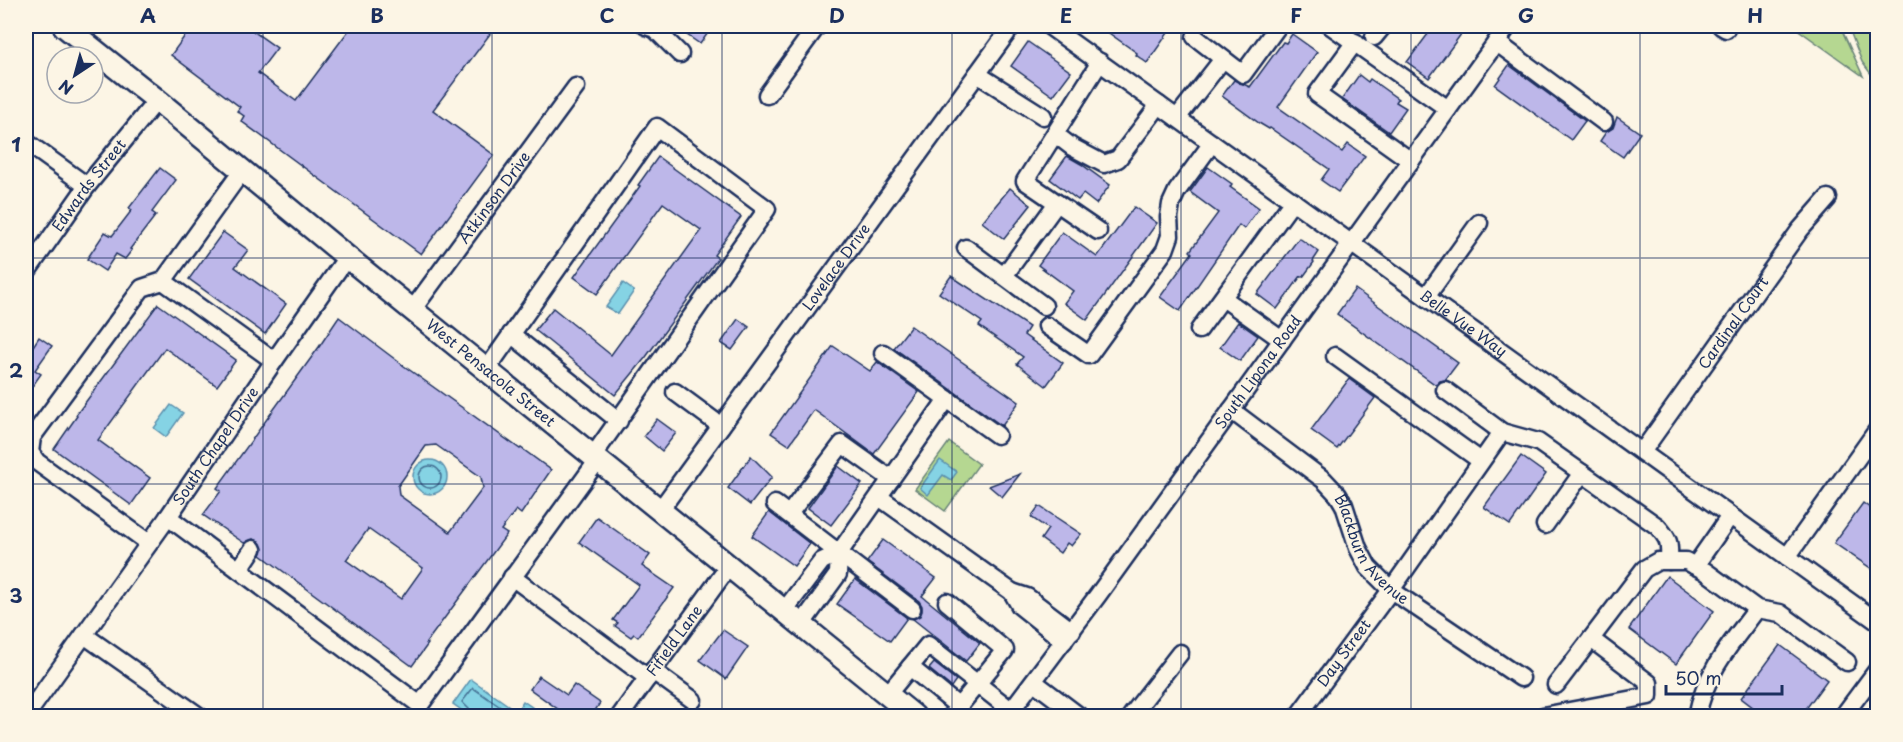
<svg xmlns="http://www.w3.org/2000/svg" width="1903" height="742" viewBox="0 0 1903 742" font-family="'Playpen Sans',sans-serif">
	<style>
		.green { fill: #b5d791; stroke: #688378; stroke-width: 1.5 }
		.water { fill: #85d3e4; stroke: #5b91ae; stroke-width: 1.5 }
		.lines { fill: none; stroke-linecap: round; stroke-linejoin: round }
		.shore { stroke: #457194; stroke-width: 1.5 }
		.building { fill: #bdb7e9; stroke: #1b2f5e; stroke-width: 1.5; fill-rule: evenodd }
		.minor-casing { stroke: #1b2f5e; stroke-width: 21 }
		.major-casing { stroke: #1b2f5e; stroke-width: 26 }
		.minor { stroke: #fcf5e5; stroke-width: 16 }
		.major { stroke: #fcf5e5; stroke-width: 21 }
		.grid { fill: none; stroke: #1b2f5e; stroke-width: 1.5; stroke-opacity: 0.55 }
		.labels { text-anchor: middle; stroke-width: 6; stroke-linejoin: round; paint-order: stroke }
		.street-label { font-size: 15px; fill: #1b2f5e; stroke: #fcf5e5 }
		.neatline { fill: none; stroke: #1b2f5e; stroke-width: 2 }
		.grid-label { font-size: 20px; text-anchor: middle; font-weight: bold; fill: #1b2f5e }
	</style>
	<rect width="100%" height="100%" fill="#fcf5e5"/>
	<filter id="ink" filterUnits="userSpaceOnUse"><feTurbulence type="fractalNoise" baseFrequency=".0167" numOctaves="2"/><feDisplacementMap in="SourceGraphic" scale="12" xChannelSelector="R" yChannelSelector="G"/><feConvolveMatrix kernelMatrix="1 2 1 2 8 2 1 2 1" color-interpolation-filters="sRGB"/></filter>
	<g filter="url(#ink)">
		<g class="green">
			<path d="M1793,26H1840L1863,76Z"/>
			<path d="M1848,26H1877V82L1862,62Z"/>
			<path d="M949,442L979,464L945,511L915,489Z"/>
		</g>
		<g class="water">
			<path d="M623,283L634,291L618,314L606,307Z"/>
			<path d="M171,405L183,413L166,437L154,428Z"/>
			<path d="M940,460L957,472L951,480L943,475L928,495L920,488Z"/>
			<circle cx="430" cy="477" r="17"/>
			<path d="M471,679L515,710L518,709L523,701L545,716H470L453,704Z"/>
		</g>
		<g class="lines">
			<g class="shore">
				<circle cx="430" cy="477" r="11"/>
				<path d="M472,716L471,711L462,702L473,688L512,715H519L525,711L534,716"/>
			</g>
		</g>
		<g class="building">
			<path d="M192,26H246L277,48L258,73L296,101L352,26H479L490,34L433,110L494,155L421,254L241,121L244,116L237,111L240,107L171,55Z"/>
			<path d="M674,26H713L700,44Z"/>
			<path d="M1099,26H1158L1168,33L1147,63L1136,55L1137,53Z"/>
			<path d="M1434,26H1467L1429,78L1407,62Z"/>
			<path d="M1292,34L1317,52L1278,107L1342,152L1348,144L1365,156L1338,192L1321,180L1329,169L1270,128L1269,129L1259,123L1222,96L1234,80L1250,87L1283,42L1286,43Z"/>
			<path d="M1028,42L1071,72L1053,96L1011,66Z"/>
			<path d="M1509,65L1585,121L1571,140L1495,85Z"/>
			<path d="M1359,75L1368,82L1370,79L1380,86L1398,99L1396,102L1406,108L1389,132L1342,99Z"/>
			<path d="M1617,117L1640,133L1623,157L1600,141L1606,132L1613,128Z"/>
			<path d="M1067,156L1081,164L1110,185L1096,204L1083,194L1078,200L1050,179Z"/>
			<path d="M658,157L741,217L714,255L718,258L646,357L615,395L535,330L553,308L611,355L701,230L663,203L597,294L574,277L640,186L638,185Z"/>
			<path d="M1208,167L1232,184L1230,187L1259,208L1244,229L1239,225L1180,311L1160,297L1192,253L1190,251L1218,213L1190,192Z"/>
			<path d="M160,168L176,180L152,212L156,215L130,249L132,250L125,259L116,254L105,271L87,259L105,232L112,236L132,210L129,208Z"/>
			<path d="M1010,188L1031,205L1004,239L982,222Z"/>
			<path d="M1134,207L1157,223L1087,320L1064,303L1073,291L1038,265L1062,232L1097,257Z"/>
			<path d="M223,232L248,250L235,267L286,304L265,334L189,279Z"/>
			<path d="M1299,238L1319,252L1313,261L1314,262L1303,277L1301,276L1277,309L1257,294Z"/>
			<path d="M951,276L1029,327L1024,335L1063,363L1046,386L1017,364L1023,357L979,326L982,322L939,293Z"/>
			<path d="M1355,289L1458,363L1445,380L1440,381L1436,385L1337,314Z"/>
			<path d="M158,304L236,360L217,386L165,348L98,440L150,478L131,505L54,449L77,416L76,415Z"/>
			<path d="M339,317L404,366L520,449L521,448L551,470L521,514L516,510L501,530L507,534L426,643L428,644L412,666L261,555L263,549L259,541L253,539L244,543L203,515L221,491L217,488L319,347ZM436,445L481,477L483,488L450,532L399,495L398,486L426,446ZM368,529L423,568L401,599L346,560Z"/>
			<path d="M738,319L749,327L732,350L721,343Z"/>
			<path d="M1238,322L1258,336L1240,361L1220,347Z"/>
			<path d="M911,326L1019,402L1002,426L894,348Z"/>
			<path d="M39,337L52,346L35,370L41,374L26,395V357Z"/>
			<path d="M833,346L870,371L877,362L919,392L874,454L814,410L789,445L771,433Z"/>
			<path d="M1349,379L1375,398L1337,449L1311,430Z"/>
			<path d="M657,419L676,433L662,451L644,436Z"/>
			<path d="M751,456L772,477L750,505L728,488Z"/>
			<path d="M1521,456L1546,474L1510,525L1484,507Z"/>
			<path d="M838,466L862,484L831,525L808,508Z"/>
			<path d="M1020,474L1002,497L989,486Z"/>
			<path d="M1863,503L1878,514V573L1834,543Z"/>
			<path d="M1039,506L1081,534L1071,546L1067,543L1060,553L1041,539L1048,529L1031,517Z"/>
			<path d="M769,512L810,544L794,566L752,536Z"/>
			<path d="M597,517L650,555L642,566L674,588L638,637L634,634L631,637L615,626L618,623L613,620L639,585L579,542Z"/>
			<path d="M883,540L936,578L922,596L980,643L966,661L913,619L920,616L922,611V606L919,601L867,562Z"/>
			<path d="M1667,576L1714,611L1676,664L1629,629Z"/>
			<path d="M855,579L907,618L890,641L837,604Z"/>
			<path d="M723,630L748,647L726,679L700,660Z"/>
			<path d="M1780,645L1827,680L1800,717H1766L1741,698Z"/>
			<path d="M934,663L956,680L951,687L929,669Z"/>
			<path d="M539,676L567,695L574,685L600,703L591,717H569L530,689Z"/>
		</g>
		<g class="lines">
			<g class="minor-casing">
				<g id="minor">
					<path d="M646,26L655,29L680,54"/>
					<path id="s1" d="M1049,26L1878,622"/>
					<path d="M1331,26L1448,109"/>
					<path d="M1721,26L1726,29"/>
					<path d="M1195,37L1243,74L1278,26"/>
					<path d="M1374,37L1383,26"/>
					<path d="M1355,42L1317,94L1411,161"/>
					<path d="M1496,42L1604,122"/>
					<path d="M977,74L1043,116"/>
					<path d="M767,95L817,26"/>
					<path d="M1177,118L1223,59"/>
					<path d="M1055,134L1072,147L1104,164L1118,159L1159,105"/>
					<path d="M26,142L87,186"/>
					<path d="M1098,231L1025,181L1100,62"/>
					<path d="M966,248L1044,306"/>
					<path id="s2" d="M26,273L87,186L157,100"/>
					<path d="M1004,276L1057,203"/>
					<path d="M163,281L274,361"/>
					<path d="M1426,297L1479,223"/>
					<path d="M1223,298L1282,340"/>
					<path id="s3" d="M413,309L576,87"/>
					<path d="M1047,326L1089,355L1165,250L1170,236L1169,217L1171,204L1177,191L1212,143"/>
					<path d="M1199,330L1293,201"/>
					<path d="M511,334L619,421"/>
					<path d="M883,353L997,435"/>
					<path d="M1335,356L1481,461"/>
					<path d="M487,369L657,127L767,209L593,456"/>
					<path d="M1445,390L1502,432L1538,442L1657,526C1669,539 1670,543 1669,561"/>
					<path d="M675,392L721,426"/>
					<path id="s4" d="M1231,410L1324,480L1338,495L1344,505L1358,548L1368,567L1391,590L1521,678"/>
					<path id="s5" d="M1642,452L1800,230L1828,198"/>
					<path d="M879,497L1012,592L1027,597L1072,631"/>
					<path d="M775,504L912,609"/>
					<path id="s6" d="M660,510L1012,26"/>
					<path d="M789,514L842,444L891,479"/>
					<path d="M168,517L420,705L598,460"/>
					<path d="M1545,525L1582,473"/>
					<path d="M149,543L37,462L30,452L32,437L142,288L163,281L242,171"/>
					<path d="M1787,557L1878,429"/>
					<path d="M1695,566L1730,516"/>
					<path d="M239,570L253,549"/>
					<path d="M512,577L648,678"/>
					<path d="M1012,592L1020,606L1064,641"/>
					<path d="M947,602L1005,650L951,716"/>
					<path d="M784,611L822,561L839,553L947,399"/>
					<path d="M801,625L838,574L839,553"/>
					<path d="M84,635L199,716"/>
					<path d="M910,667L959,707"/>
					<path d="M653,671L693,700"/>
					<path d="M1034,682L1079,716"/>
					<path d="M1556,685L1644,569L1658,561H1686L1705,571L1757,609L1780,613L1847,662"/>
					<path d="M887,695L928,645L1012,711"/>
					<path id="s7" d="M26,716L168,517L274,361L347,257"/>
					<path id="s8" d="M620,716L729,566"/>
					<path id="s9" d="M1007,716L1098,595L1508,26"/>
					<path d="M1131,716L1180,653"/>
					<path id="s10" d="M1298,716L1391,590L1502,432"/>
					<path d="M1543,716L1649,696V683L1591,639"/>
					<path d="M1697,716C1706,671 1730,645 1757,609"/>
					<path d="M1843,716L1878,669"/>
				</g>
			</g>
			<g class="major-casing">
				<g id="major">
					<path id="s11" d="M64,26L157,100L347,257L914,716"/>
				</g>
			</g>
			<use href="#minor" class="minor"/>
			<use href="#major" class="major"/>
		</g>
	</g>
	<path class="grid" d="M263,26V716M492,26V716M722,26V716M952,26V716M1181,26V716M1411,26V716M1640,26V716M26,258H1878M26,484H1878"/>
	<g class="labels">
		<g class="street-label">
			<text dy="5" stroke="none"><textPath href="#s2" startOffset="108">Edwards Street</textPath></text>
			<text dy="5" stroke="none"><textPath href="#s3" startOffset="138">Atkinson Drive</textPath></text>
			<text dy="5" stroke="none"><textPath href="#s6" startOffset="300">Lovelace Drive</textPath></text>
			<text dy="5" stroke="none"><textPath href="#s1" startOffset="510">Belle Vue Way</textPath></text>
			<text dy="5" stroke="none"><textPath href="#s5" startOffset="158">Cardinal Court</textPath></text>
			<text dy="5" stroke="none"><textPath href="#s9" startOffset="426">South Lipona Road</textPath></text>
			<text dy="5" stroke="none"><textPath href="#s11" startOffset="550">West Pensacola Street</textPath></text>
			<text dy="5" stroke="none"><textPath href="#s7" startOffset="330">South Chapel Drive</textPath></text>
			<text dy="5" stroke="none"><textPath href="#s4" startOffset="202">Blackburn Avenue</textPath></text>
			<text dy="5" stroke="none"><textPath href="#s8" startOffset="93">Fifield Lane</textPath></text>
			<text dy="5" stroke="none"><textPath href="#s10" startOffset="78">Day Street</textPath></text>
		</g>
	</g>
	<rect width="1903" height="742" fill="none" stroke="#fcf5e5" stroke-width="66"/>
	<g transform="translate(75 75) rotate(216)"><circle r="28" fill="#fcf5e5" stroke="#a2a6af" stroke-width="1.5"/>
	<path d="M0-4.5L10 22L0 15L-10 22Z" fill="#1b2f5e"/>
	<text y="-9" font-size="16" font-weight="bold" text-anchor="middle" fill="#1b2f5e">N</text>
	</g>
	<path d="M1666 685v9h116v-9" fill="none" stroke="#1b2f5e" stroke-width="3"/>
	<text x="1675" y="685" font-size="18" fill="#1b2f5e" stroke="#fcf5e5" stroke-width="4.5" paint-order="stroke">50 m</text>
	<rect x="33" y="33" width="1837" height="676" class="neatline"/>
	<g class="grid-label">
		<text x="148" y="23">A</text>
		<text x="377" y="23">B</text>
		<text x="607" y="23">C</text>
		<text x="837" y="23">D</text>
		<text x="1066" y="23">E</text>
		<text x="1296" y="23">F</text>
		<text x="1526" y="23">G</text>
		<text x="1755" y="23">H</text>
		<text x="16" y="152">1</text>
		<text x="16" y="378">2</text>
		<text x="16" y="603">3</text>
	</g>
</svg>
